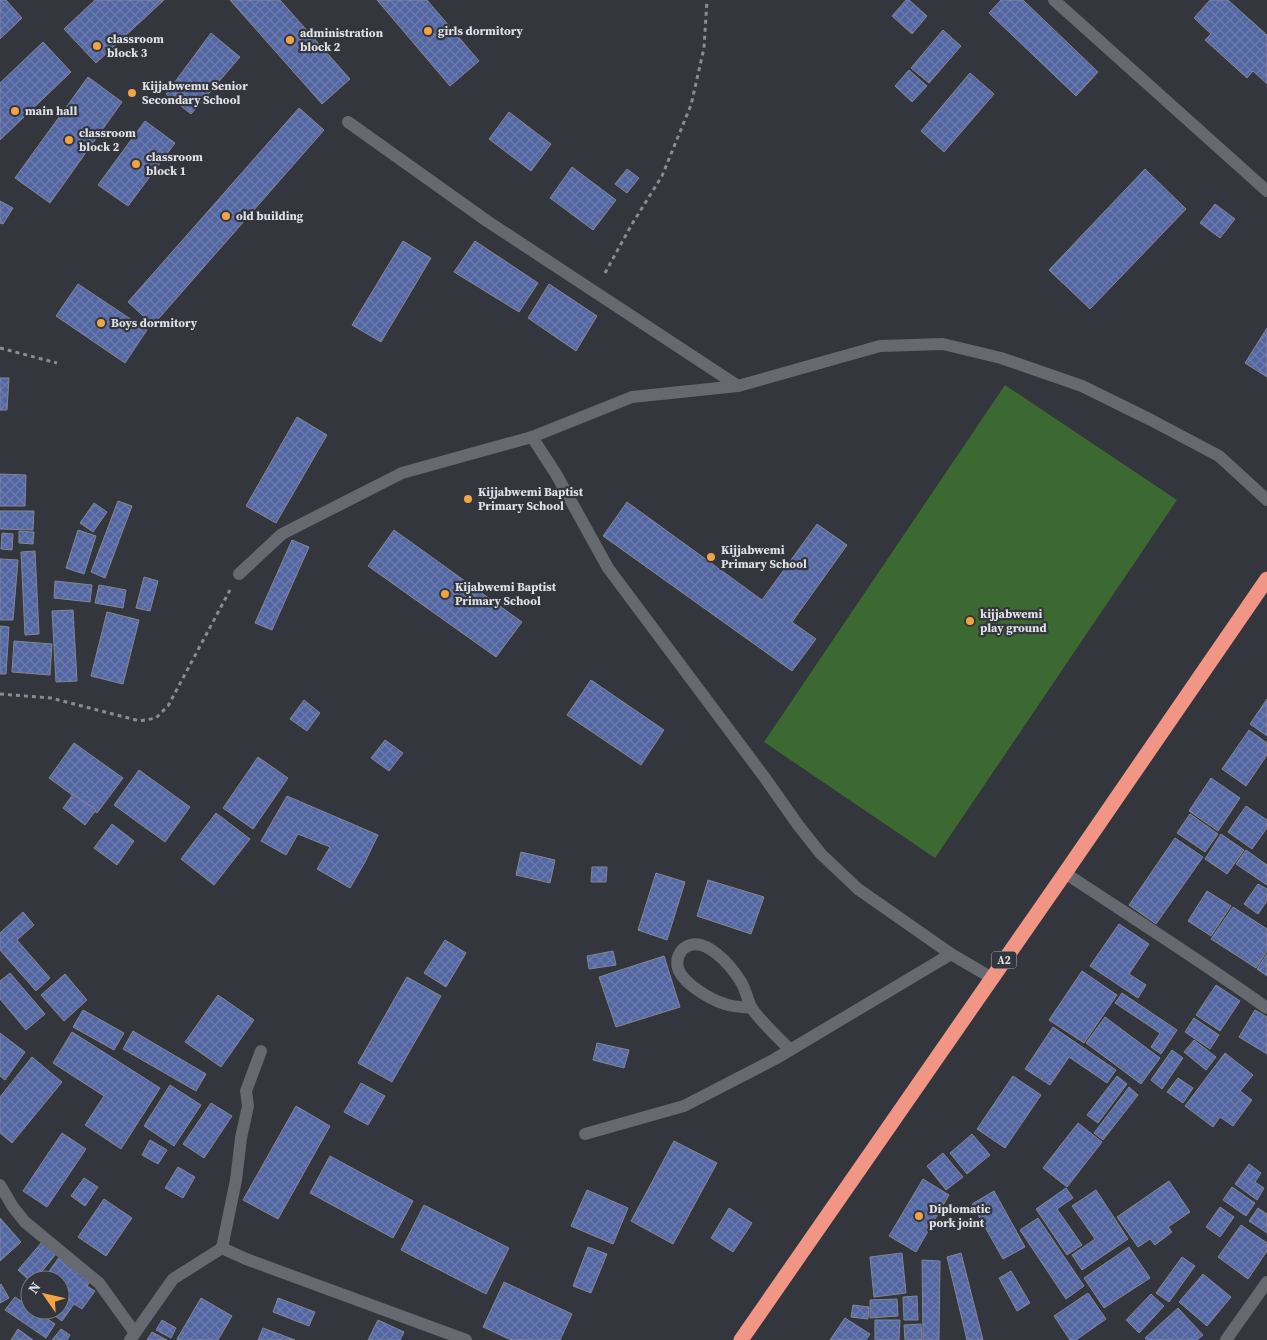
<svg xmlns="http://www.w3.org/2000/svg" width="1267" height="1340" viewBox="0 0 1267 1340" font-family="'Source Serif 4',serif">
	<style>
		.pitch { fill: #3c6831 }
		.building { fill: url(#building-cross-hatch); stroke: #84868e }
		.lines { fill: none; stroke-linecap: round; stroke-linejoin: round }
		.path { stroke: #8a8c92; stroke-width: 3; stroke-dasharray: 4 4; stroke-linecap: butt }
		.minor { stroke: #676971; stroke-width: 12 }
		.highway { stroke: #f19585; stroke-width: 15 }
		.poi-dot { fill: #f3a442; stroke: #33363c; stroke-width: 2 }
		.labels { text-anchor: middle; stroke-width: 4.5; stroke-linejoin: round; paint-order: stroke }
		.shield { fill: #33363c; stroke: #adaeb4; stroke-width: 1 }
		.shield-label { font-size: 11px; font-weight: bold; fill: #e1e2e7 }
		.poi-label { font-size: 12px; font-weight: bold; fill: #e1e2e7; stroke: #33363c; text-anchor: start }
	</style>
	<defs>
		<pattern id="building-cross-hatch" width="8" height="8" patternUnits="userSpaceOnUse" patternTransform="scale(1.25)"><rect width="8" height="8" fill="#5366a2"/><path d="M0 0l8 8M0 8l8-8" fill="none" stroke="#6b7caf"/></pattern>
	</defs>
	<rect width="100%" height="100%" fill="#33363c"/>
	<path class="pitch" d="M1005,385L1177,500L935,858L764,742Z"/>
	<g class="building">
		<path d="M0,0H6L22,18L0,39Z"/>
		<path d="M95,0H164L96,63L64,29Z"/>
		<path d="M230,0H280L350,79L322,104Z"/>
		<path d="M377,0H427L479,61L450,86Z"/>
		<path d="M906,0H909L927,16L912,34L892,16Z"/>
		<path d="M1001,0H1023L1098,72L1076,96L989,13Z"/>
		<path d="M1210,0H1228L1267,35V84L1253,71L1247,78L1205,40L1211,34L1194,18Z"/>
		<path d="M943,30L961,46L929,83L911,68Z"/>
		<path d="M211,33L240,57L191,114L166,94Z"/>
		<path d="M43,42L71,72L0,140V83Z"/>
		<path d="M909,70L927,86L912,102L895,86Z"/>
		<path d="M970,73L994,94L944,152L921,131Z"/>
		<path d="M88,77L122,102L50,203L15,178Z"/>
		<path d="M299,108L324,130L153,325L128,302Z"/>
		<path d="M509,112L551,144L531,171L489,139Z"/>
		<path d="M145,121L175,143L128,206L98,185Z"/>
		<path d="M572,167L616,200L593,230L550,198Z"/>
		<path d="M627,169L639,178L627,193L615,184Z"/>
		<path d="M1145,169L1186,209L1090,309L1049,270Z"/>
		<path d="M0,201L13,208L3,224L0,223Z"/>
		<path d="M1215,204L1235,219L1220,238L1200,223Z"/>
		<path d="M403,241L431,258L381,342L352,325Z"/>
		<path d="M475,241L538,283L519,312L454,272Z"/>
		<path d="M78,284L147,330L125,363L56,316Z"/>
		<path d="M549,284L597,316L576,351L528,318Z"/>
		<path d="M1267,328V377L1245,363Z"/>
		<path d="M0,378H9L7,410H0Z"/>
		<path d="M297,417L327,435L276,523L246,506Z"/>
		<path d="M0,474L26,475L25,506H0Z"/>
		<path d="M118,501L132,506L105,578L91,572Z"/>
		<path d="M627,502L762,600L817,524L847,545L792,622L816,639L792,671L603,536Z"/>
		<path d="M94,503L107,512L93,532L80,523Z"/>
		<path d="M0,511H34L33,530L0,529Z"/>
		<path d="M78,530L96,536L84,574L66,568Z"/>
		<path d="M394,530L522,622L496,657L368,566Z"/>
		<path d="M19,531L34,532L33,544L19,543Z"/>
		<path d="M2,533L13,534L12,550L1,549Z"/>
		<path d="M292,540L309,547L272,630L255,623Z"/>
		<path d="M35,551L39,634L25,635L21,552Z"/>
		<path d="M0,559L18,560L13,620H0Z"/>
		<path d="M144,577L158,581L150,611L136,608Z"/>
		<path d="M55,581L92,585L90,602L54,598Z"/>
		<path d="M99,585L126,590L123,608L95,603Z"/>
		<path d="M73,610L77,681L56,682L52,611Z"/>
		<path d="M107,612L139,620L123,684L91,676Z"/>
		<path d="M0,626L9,627L6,674H0Z"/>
		<path d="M14,641L52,644L50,675L12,672Z"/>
		<path d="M591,680L664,730L641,765L567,715Z"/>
		<path d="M1267,699V736L1250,724Z"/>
		<path d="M304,700L320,713L307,731L290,719Z"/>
		<path d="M1249,730L1267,743V755L1246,786L1222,769Z"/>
		<path d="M385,740L403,753L389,771L371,758Z"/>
		<path d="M74,743L123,778L97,813L49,778Z"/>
		<path d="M258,757L288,778L253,829L223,808Z"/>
		<path d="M139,770L190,807L165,842L114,805Z"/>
		<path d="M1211,778L1240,798L1218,831L1189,811Z"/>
		<path d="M73,794L96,810L85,825L63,808Z"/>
		<path d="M287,796L378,835L365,862L350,888L317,869L330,847L298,834L286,855L261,841Z"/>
		<path d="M1246,806L1267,820V828L1252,849L1228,832Z"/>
		<path d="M216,813L250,839L214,885L181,859Z"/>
		<path d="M1190,814L1218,834L1205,852L1177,833Z"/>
		<path d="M112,824L134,841L117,865L94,848Z"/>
		<path d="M1221,834L1244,850L1227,874L1205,859Z"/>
		<path d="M1175,838L1203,857L1156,924L1129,905Z"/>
		<path d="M1246,850L1267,865V885L1236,864Z"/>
		<path d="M521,852L555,860L550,883L516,875Z"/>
		<path d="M592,867H607L606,882H591Z"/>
		<path d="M656,873L685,882L667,940L638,930Z"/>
		<path d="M708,880L764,897L751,934L697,916Z"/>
		<path d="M1258,884L1267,889V901L1258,914L1244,904Z"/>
		<path d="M1207,891L1231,906L1211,936L1188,921Z"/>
		<path d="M1233,907L1267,929V951L1256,968L1211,939Z"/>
		<path d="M23,912L34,925L17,940L50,978L36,991L0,950V933Z"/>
		<path d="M1119,924L1149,944L1129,974L1146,985L1138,998L1090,966Z"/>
		<path d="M445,940L466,953L446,987L424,973Z"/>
		<path d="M613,951L616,965L589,969L587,956Z"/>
		<path d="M1267,954V976L1257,969Z"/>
		<path d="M664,956L680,1007L616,1027L599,977Z"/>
		<path d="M1082,971L1117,995L1084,1043L1049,1020Z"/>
		<path d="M10,973L45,1014L26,1030L0,999V981Z"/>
		<path d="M65,974L87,1000L64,1021L41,995Z"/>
		<path d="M407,977L441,996L392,1082L358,1063Z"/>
		<path d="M1216,985L1240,1001L1220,1031L1196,1015Z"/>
		<path d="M1122,993L1177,1030L1161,1054L1151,1047L1160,1033L1115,1003Z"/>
		<path d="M218,995L254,1020L221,1067L185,1042Z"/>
		<path d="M83,1010L124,1033L114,1050L73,1027Z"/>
		<path d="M1255,1010L1267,1017V1054L1239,1037Z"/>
		<path d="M1105,1017L1160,1058L1141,1084L1086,1043Z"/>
		<path d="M1194,1018L1219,1035L1210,1049L1185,1032Z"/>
		<path d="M1053,1027L1116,1070L1107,1083L1069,1057L1050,1085L1025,1069Z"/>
		<path d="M133,1031L206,1074L196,1091L123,1049Z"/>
		<path d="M72,1032L160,1088L121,1149L85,1125L104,1096L53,1063Z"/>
		<path d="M0,1033L25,1052L5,1080L0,1076Z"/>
		<path d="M1194,1040L1216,1057L1206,1070L1184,1052Z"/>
		<path d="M597,1043L629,1050L624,1068L593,1060Z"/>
		<path d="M1172,1050L1183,1058L1162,1089L1151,1080Z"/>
		<path d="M1225,1053L1253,1075L1240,1091L1252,1100L1233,1126L1220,1117L1213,1127L1185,1106Z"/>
		<path d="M32,1057L62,1082L12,1143L0,1133V1097Z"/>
		<path d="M1013,1076L1041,1095L1005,1148L977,1129Z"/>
		<path d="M1117,1076L1127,1084L1098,1123L1087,1115Z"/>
		<path d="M1178,1078L1193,1088L1183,1103L1167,1092Z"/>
		<path d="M361,1083L385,1096L368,1125L344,1112Z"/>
		<path d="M170,1085L201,1105L174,1146L144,1126Z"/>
		<path d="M1129,1087L1138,1095L1103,1140L1094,1133Z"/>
		<path d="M211,1103L232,1116L204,1158L183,1144Z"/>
		<path d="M296,1106L330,1126L278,1219L243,1200Z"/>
		<path d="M1078,1123L1102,1142L1067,1187L1043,1168Z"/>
		<path d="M62,1133L86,1149L47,1207L23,1191Z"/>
		<path d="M972,1134L990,1155L967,1174L950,1153Z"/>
		<path d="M150,1140L167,1150L158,1164L142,1155Z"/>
		<path d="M674,1141L717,1163L673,1244L631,1221Z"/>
		<path d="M943,1153L963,1177L946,1190L927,1166Z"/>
		<path d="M330,1156L413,1201L393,1238L310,1193Z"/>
		<path d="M1249,1164L1261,1173L1255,1182L1264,1188L1257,1200L1235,1184Z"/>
		<path d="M178,1167L195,1177L183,1198L165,1188Z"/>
		<path d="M84,1178L98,1187L85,1206L71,1196Z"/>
		<path d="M923,1179L949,1195L916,1252L889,1236Z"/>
		<path d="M1169,1181L1190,1212L1168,1227L1172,1232L1155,1245L1150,1239L1138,1247L1117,1217Z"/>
		<path d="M1232,1187L1255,1203L1246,1216L1223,1200Z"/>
		<path d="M1066,1188L1073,1198L1057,1209L1082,1245L1067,1255L1036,1209Z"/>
		<path d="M587,1190L628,1208L613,1244L571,1226Z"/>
		<path d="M1096,1190L1128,1239L1082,1270L1072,1255L1095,1239L1072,1206Z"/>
		<path d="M994,1191L1025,1247L1003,1259L972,1204Z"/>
		<path d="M104,1199L132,1218L106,1256L78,1237Z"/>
		<path d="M424,1205L509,1248L486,1294L401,1250Z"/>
		<path d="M1220,1207L1234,1217L1220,1237L1206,1227Z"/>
		<path d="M729,1208L752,1223L733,1252L711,1238Z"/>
		<path d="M1258,1208L1267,1214V1233L1249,1221Z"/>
		<path d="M0,1218L21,1242L0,1261Z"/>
		<path d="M1038,1218L1084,1286L1066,1299L1020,1230Z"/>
		<path d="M1241,1225L1267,1243V1251L1248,1279L1218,1257Z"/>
		<path d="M42,1242L56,1254L35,1280L30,1281L18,1270Z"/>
		<path d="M588,1247L607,1254L591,1293L573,1286Z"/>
		<path d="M1129,1247L1150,1278L1104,1308L1084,1278Z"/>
		<path d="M62,1253L94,1276L87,1286L95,1291L82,1309L74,1304L62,1321L47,1310H60V1280H43Z"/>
		<path d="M902,1253L906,1293L874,1297L870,1257Z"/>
		<path d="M961,1253L983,1340H967L947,1257Z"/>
		<path d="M1182,1257L1195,1266L1169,1302L1156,1293Z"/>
		<path d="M922,1260L940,1261L939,1340H923Z"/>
		<path d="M1011,1271L1030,1303L1017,1311L999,1278Z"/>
		<path d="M1203,1274L1231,1297L1207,1326L1179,1302Z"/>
		<path d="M504,1282L572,1314L560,1340H511L483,1327Z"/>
		<path d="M1,1284L9,1298L0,1303V1285Z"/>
		<path d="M1088,1293L1106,1319L1076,1340H1070L1054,1316Z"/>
		<path d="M1151,1294L1164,1306L1139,1333L1126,1320Z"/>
		<path d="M917,1296L918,1320H904L903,1297Z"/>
		<path d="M15,1297L30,1307V1310H34L55,1324L46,1338L5,1310Z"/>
		<path d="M201,1298L232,1316L218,1340H178L177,1339Z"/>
		<path d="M278,1298L315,1312L309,1326L273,1312Z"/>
		<path d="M897,1299L898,1316L870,1318V1300Z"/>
		<path d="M853,1305L869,1307L868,1319L851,1317Z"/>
		<path d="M1178,1308L1203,1335L1197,1340H1147L1145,1338Z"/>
		<path d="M845,1318L870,1334L866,1340H830Z"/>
		<path d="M162,1320L176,1328L171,1338L156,1330Z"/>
		<path d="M378,1320L404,1332L400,1340H368Z"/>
		<path d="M875,1320H900L899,1340H875Z"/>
		<path d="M921,1324L922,1340H905L904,1325Z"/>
		<path d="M263,1328L295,1340H258Z"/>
		<path d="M18,1329L33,1340H11Z"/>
		<path d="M61,1329L70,1335L67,1340H52Z"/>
		<path d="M152,1332L167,1340H147Z"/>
	</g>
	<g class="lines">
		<g class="path">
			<path d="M605,273L632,224L662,176L691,105L704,48L707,0"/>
			<path d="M0,348L57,363"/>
			<path d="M0,694L51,698L140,721L156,718L168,706L230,590"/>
		</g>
		<g class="minor">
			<path d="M1054,0L1267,191"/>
			<path d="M348,122L487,221L738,386"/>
			<path d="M532,437L632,397L738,386L880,346L943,344L1001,358L1082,386L1151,420L1219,456L1267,500"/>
			<path d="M239,574L282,534L402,473L532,437L556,474L608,568L765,778L798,825L821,854L858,889L951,954L992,978"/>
			<path d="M1065,873C1133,918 1201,961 1267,1008"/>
			<path d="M752,1008C743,1007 733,1007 725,1004C711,1000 682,983 678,968C676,961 678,955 682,950C702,930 732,967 741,982C746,990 747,999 751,1007C758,1019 780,1039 790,1050"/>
			<path d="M585,1134L684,1106L775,1059L951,954"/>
			<path d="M0,1185L13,1207L25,1222L99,1283L135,1333"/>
			<path d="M222,1248L236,1180L241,1138L248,1106L246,1091L261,1051"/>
			<path d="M130,1340L173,1279L222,1248L246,1259L466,1340"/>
			<path d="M1226,1340L1267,1282"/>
		</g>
		<path class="highway" d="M741,1340L1065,873L1267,579"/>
	</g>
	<g class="poi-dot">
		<circle cx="428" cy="31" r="5"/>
		<circle cx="290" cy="40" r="5"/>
		<circle cx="97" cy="46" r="5"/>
		<circle cx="132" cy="93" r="5"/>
		<circle cx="15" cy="111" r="5"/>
		<circle cx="69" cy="140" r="5"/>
		<circle cx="136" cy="164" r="5"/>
		<circle cx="226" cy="216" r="5"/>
		<circle cx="101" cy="323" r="5"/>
		<circle cx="468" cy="499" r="5"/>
		<circle cx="711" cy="557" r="5"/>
		<circle cx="445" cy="594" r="5"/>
		<circle cx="970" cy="621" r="5"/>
		<circle cx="919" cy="1216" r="5"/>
	</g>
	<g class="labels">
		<rect class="shield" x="991.5" y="951.5" width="25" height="17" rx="4"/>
		<g class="shield-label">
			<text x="1004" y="964">A2</text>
		</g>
		<g class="poi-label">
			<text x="438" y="35">girls dormitory</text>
			<text x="300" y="37">administration<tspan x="300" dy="14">block 2</tspan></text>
			<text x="107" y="43">classroom<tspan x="107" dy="14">block 3</tspan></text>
			<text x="142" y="90">Kijjabwemu Senior<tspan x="142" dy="14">Secondary School</tspan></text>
			<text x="25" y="115">main hall</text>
			<text x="79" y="137">classroom<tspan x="79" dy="14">block 2</tspan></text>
			<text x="146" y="161">classroom<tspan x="146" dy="14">block 1</tspan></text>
			<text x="236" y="220">old building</text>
			<text x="111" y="327">Boys dormitory</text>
			<text x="478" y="496">Kijjabwemi Baptist<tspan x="478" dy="14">Primary School</tspan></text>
			<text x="721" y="554">Kijjabwemi<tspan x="721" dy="14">Primary School</tspan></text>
			<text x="455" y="591">Kijabwemi Baptist<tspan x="455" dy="14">Primary School</tspan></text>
			<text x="980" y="618">kijjabwemi<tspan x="980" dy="14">play ground</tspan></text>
			<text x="929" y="1213">Diplomatic<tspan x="929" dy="14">pork joint</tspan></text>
		</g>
	</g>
	<g transform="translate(45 1295) rotate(304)"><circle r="24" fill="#33363c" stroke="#797b80"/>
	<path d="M0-4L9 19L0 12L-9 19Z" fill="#f3a442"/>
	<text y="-8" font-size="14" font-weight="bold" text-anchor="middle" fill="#e1e2e7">N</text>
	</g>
</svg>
